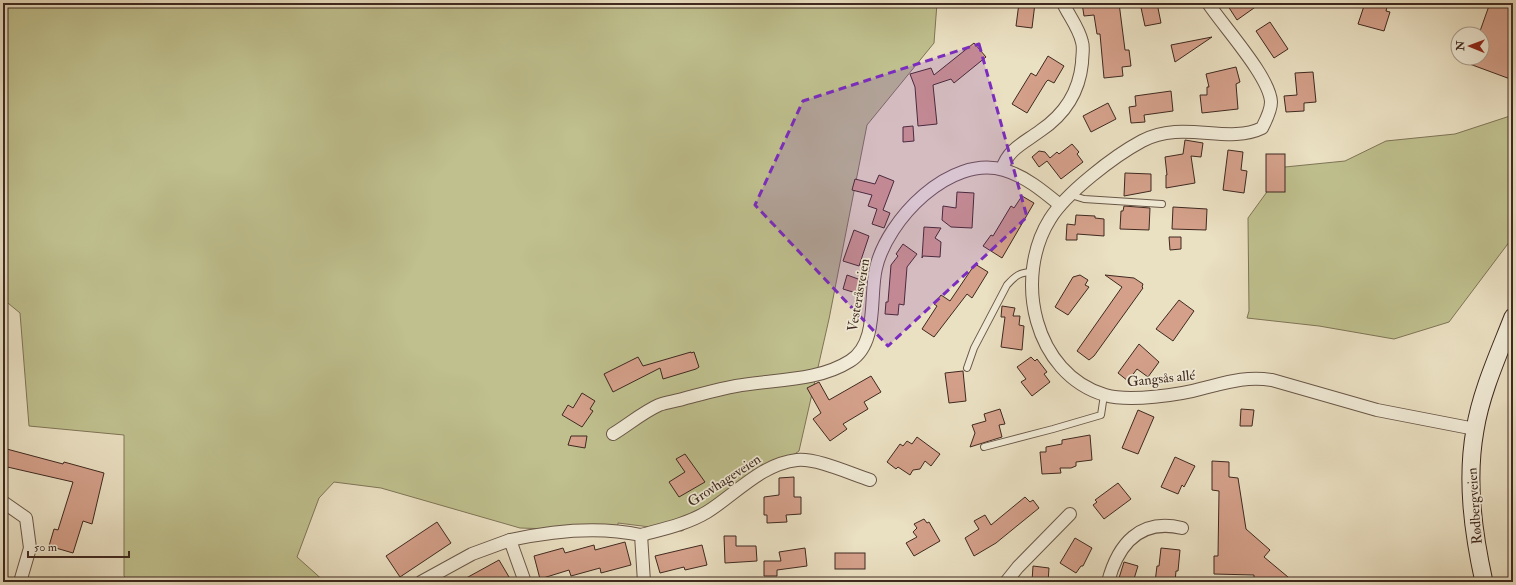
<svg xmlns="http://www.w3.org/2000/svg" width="1516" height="585" viewBox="0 0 1516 585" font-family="'IM FELL Double Pica',serif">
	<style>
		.green { fill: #bfc08e; stroke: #7f7457 }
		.building { fill: #d4a08a; stroke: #3f2920 }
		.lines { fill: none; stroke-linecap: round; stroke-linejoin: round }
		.lane-casing { stroke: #6a5748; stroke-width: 8 }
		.street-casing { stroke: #6a5748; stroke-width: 14 }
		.secondary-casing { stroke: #3f2920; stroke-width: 19 }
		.lane { stroke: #f1ebd7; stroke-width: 6 }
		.street { stroke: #f1ebd7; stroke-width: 12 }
		.secondary { stroke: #f1ebd7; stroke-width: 17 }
		.marked { fill: #7b2cbf; fill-opacity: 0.2; stroke: #7b2cbf; stroke-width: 3; stroke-dasharray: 8 5; stroke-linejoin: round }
		.labels { text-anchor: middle; stroke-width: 3.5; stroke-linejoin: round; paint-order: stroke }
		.street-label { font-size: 14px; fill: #3f2920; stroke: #f1ebd7 }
	</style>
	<rect width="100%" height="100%" fill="#eae0c2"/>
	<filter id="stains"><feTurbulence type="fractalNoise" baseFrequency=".005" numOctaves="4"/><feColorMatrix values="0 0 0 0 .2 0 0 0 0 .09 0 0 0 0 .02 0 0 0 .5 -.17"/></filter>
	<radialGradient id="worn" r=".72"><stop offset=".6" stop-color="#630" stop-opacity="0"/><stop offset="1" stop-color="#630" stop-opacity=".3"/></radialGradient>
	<g class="green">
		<path d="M3,3H937L934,43L867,125L829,319L799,451L682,531L618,523L617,531L520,528L381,488L334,482L319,498L297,557L325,582H129L124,576V435L29,426L20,313L3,299Z"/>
		<path d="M1513,115V226L1510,241L1449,322L1394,339L1319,326L1247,318L1249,311L1248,218L1285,167L1345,161L1386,141L1455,134Z"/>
	</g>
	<g class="building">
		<path d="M1019,3H1035L1032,28L1016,26Z"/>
		<path d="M1082,3H1119L1125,50H1129L1131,66L1122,67L1123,76L1104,78L1100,34H1097L1094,15L1084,16Z"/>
		<path d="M1140,3H1157L1161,23L1145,26Z"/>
		<path d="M1226,3H1261L1237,20Z"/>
		<path d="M1365,3H1388L1386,11L1390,12L1384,31L1358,24Z"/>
		<path d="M1490,3H1513V80L1456,59L1482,58V34H1479Z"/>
		<path d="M1270,22L1288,49L1274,58L1256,31Z"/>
		<path d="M1212,37L1175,62L1171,45Z"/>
		<path d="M974,43L986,57L954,83L951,79L933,85L937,124L918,126L915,87L910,74L931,68L934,75Z"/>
		<path d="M1048,56L1064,66L1054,83L1048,80L1046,82L1027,113L1012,104L1031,73L1036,76Z"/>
		<path d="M1236,67L1240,82L1236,84L1238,109L1202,113L1200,95H1207V87H1209L1206,74Z"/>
		<path d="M1313,72L1316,102L1304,103V111L1286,112L1284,96L1297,95L1295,73Z"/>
		<path d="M1171,91L1173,111L1144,115L1145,122L1131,123L1129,107L1136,106L1135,96Z"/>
		<path d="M1108,103L1116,119L1091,132L1083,116Z"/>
		<path d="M913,126L914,141L903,142V127Z"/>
		<path d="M1185,140L1203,143L1201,157L1191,156L1195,183L1166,188V175H1167L1165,157L1183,154Z"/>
		<path d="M1072,144L1079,152L1077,154L1083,162L1061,179L1047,161L1039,167L1032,157L1039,151L1045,152L1050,158L1057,152L1059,154Z"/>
		<path d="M1228,150L1243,152L1241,170L1247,171L1244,193L1223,190Z"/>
		<rect x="1266" y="154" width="19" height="38"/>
		<path d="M1125,173L1151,174V191L1124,196Z"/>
		<path d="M879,175L894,181L883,210L890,213L884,228L872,224L877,209L868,206L872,195L852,190L855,179L875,184Z"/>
		<path d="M957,192L974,193L972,228L951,227L942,220L943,206L956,208Z"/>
		<path d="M1022,196L1034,203L1002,258L983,246L991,235L993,236L1011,206L1014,208Z"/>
		<path d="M1124,206L1150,208L1149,230L1120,229L1121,211H1123Z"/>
		<path d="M1173,207L1207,209L1206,230L1172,229Z"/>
		<path d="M1076,215L1095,216V218L1104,219V236L1077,234V240H1066L1067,224L1075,225Z"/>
		<path d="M924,227L941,228L935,238L941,242L940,257L923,256L922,258Z"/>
		<path d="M854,230L869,236L859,266L843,261Z"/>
		<path d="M1169,237H1181V249L1170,250Z"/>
		<path d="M903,244L917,254L907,267L904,305L899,304L898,315L885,314L886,302H888L891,265L898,256L896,254Z"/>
		<path d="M975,264L988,272L972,298L967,294L934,337L922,329L937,306L934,304L941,295L950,301Z"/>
		<path d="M847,275L861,280L856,293L843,289Z"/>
		<path d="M1080,275L1088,280L1085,285L1089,287L1068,315L1055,307L1073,277Z"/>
		<path d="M1105,275L1134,278L1143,284L1142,287L1143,288L1094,356L1089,360L1077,351L1122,287Z"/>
		<path d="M1179,300L1194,311L1173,341L1156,329Z"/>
		<path d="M1002,306L1015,308L1013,316H1020L1019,325L1024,326L1022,350L1001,347L1005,317H1001Z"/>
		<path d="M1139,344L1159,362L1148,377L1137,369L1128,381L1118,373Z"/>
		<path d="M691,352V353L694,352L699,367L696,369L663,379L660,368L613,392L604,374L638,357L643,366Z"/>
		<path d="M1031,357L1035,361L1037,359L1047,372L1044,374L1050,382L1032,396L1021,382L1026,379L1017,367Z"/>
		<path d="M963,371L966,401L949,403L945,373Z"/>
		<path d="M871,376L881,392L864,402L868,409L843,424L847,429L830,441L813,419L821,413L807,388L819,382L829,400Z"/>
		<path d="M582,393L595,401L590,409L593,411L582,427L562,415L568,405L573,408Z"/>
		<path d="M1000,409L1005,424L999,425L1002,437L970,447L975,433L972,425L986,421L984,414Z"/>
		<path d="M1241,409L1254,410L1252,426H1240Z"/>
		<path d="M1138,410L1154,417L1138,454L1122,448Z"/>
		<path d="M1090,435L1092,460L1076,462V466L1071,468H1060L1061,473L1042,474L1040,452H1046V447L1062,444V440Z"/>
		<path d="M571,436H587L585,448L568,445Z"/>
		<path d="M917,437L940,454L931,466L925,461L920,469L913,470L910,475L898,467L896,469L887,462L900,444L903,446L907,441L912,444Z"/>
		<path d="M3,448L63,464L64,462L104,473L92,524L83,521L73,553L49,546L54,529L58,530L73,482L3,466Z"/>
		<path d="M685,454L705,482L679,497L669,482L685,472L676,459Z"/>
		<path d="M1175,457L1195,466L1184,487L1182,485L1178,494L1161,487Z"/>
		<path d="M1212,461L1229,462V477L1238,478L1246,529L1270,550L1264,557L1294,582H1254V575L1214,574V556H1218L1219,491L1212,490Z"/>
		<path d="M794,477V497H801V514L786,515L787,522L767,523V515H764V497L779,495V478Z"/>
		<path d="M1118,483L1131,499L1104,519L1093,505L1097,502L1095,500Z"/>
		<path d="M1025,497L1030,502L1033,500L1039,508L996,543L974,556L965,538L979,529L974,521L985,515L991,525Z"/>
		<path d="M924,519L927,523L929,522L940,541L914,556L906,543L917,537L913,532L917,528L914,524Z"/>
		<path d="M437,522L451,543L400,577L386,556Z"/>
		<path d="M724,536H736V546H756L757,561L725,563Z"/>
		<path d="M1075,538L1092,548L1083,566H1081L1076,573L1060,563Z"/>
		<path d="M625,542L631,565L601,573L600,568L571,576L569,570L540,579L534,556L563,548L565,553L594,545L595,550Z"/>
		<path d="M702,545L707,565L685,570L684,567L660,573L655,556Z"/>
		<path d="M805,548L807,566L777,570V576H764V561H781L779,552Z"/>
		<path d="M1161,548L1180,550L1178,571H1176L1175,582H1155L1157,566H1159Z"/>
		<rect x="835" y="553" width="30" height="16"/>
		<path d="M499,560L512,582H459Z"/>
		<path d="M1124,562L1138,566L1133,582H1120L1121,579L1119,578Z"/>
		<path d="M1033,566L1049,568L1048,582L1032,581Z"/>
	</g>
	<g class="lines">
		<g class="lane-casing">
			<g id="lane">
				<path d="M1071,195L1084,199L1162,204"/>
				<path d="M967,368L974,348L1007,285C1015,276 1020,272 1032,272"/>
				<path d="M984,447L1053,429L1101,415L1104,395"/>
			</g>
		</g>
		<g class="street-casing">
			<g id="street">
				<path d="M1208,3C1223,26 1270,77 1271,102C1271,111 1266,120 1262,128C1228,145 1182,119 1142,141C1114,156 1066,193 1050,219C1013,278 1034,374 1105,395C1129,402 1180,395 1204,388C1228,382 1247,376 1272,380L1377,410L1475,429"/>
				<path d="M1002,169C1008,149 1024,143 1040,131C1064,115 1079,93 1082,63C1082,56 1084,48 1082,42C1079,28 1069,16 1063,3"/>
				<path d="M613,434C628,425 643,412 659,405C667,402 677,401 686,398C702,394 719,389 736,386C773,379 817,382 850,361C879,343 869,296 876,268C887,220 950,154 1004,170C1025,176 1043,191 1060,205"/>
				<path d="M3,502L26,518L30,548L20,582"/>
				<path d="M641,535C663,529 687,524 707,512C736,494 761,464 797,460C817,458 851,474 870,480"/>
				<path d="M510,540C551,531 599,526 641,535L644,582"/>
				<path d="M421,582L472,554L510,540L525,582"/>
				<path d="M1006,582L1018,567L1070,514"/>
				<path d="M1108,582C1118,544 1140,518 1182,528"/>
			</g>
		</g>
		<g class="secondary-casing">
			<path id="secondary" d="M1484,582C1473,532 1466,480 1475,430C1481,392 1499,353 1513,317"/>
		</g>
		<use href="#lane" class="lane"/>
		<use href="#street" class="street"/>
		<use href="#secondary" class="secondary"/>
	</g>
	<path class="marked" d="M979,44L1027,217L888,346L755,205L803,101Z"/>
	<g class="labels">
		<g class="street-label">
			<text transform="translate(858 295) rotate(-80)" y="5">Vesteråsveien</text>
			<text transform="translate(1161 378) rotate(-6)" y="5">Gangsås allé</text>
			<text transform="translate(724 480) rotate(-33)" y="5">Grovhageveien</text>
			<text transform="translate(1474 506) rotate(-94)" y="5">Rødbergveien</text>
		</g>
	</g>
	<rect width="1516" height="585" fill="none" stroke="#eae0c2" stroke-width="16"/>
	<rect x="4" y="4" width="1508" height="577" fill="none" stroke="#3f2920" stroke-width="2"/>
	<rect x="8" y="8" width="1500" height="569" fill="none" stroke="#3f2920"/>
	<g transform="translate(1470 46) rotate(271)"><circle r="19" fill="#f1ebd7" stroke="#aa9d8e"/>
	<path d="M0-3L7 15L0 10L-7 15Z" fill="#8f2418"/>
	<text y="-6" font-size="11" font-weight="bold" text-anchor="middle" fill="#3f2920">N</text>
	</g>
	<path d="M28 551v6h101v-6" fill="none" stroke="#3f2920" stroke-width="2"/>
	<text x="34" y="551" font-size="12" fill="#3f2920" stroke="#f1ebd7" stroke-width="3" paint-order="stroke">50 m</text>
	<rect width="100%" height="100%" filter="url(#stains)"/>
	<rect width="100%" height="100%" fill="url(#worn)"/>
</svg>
